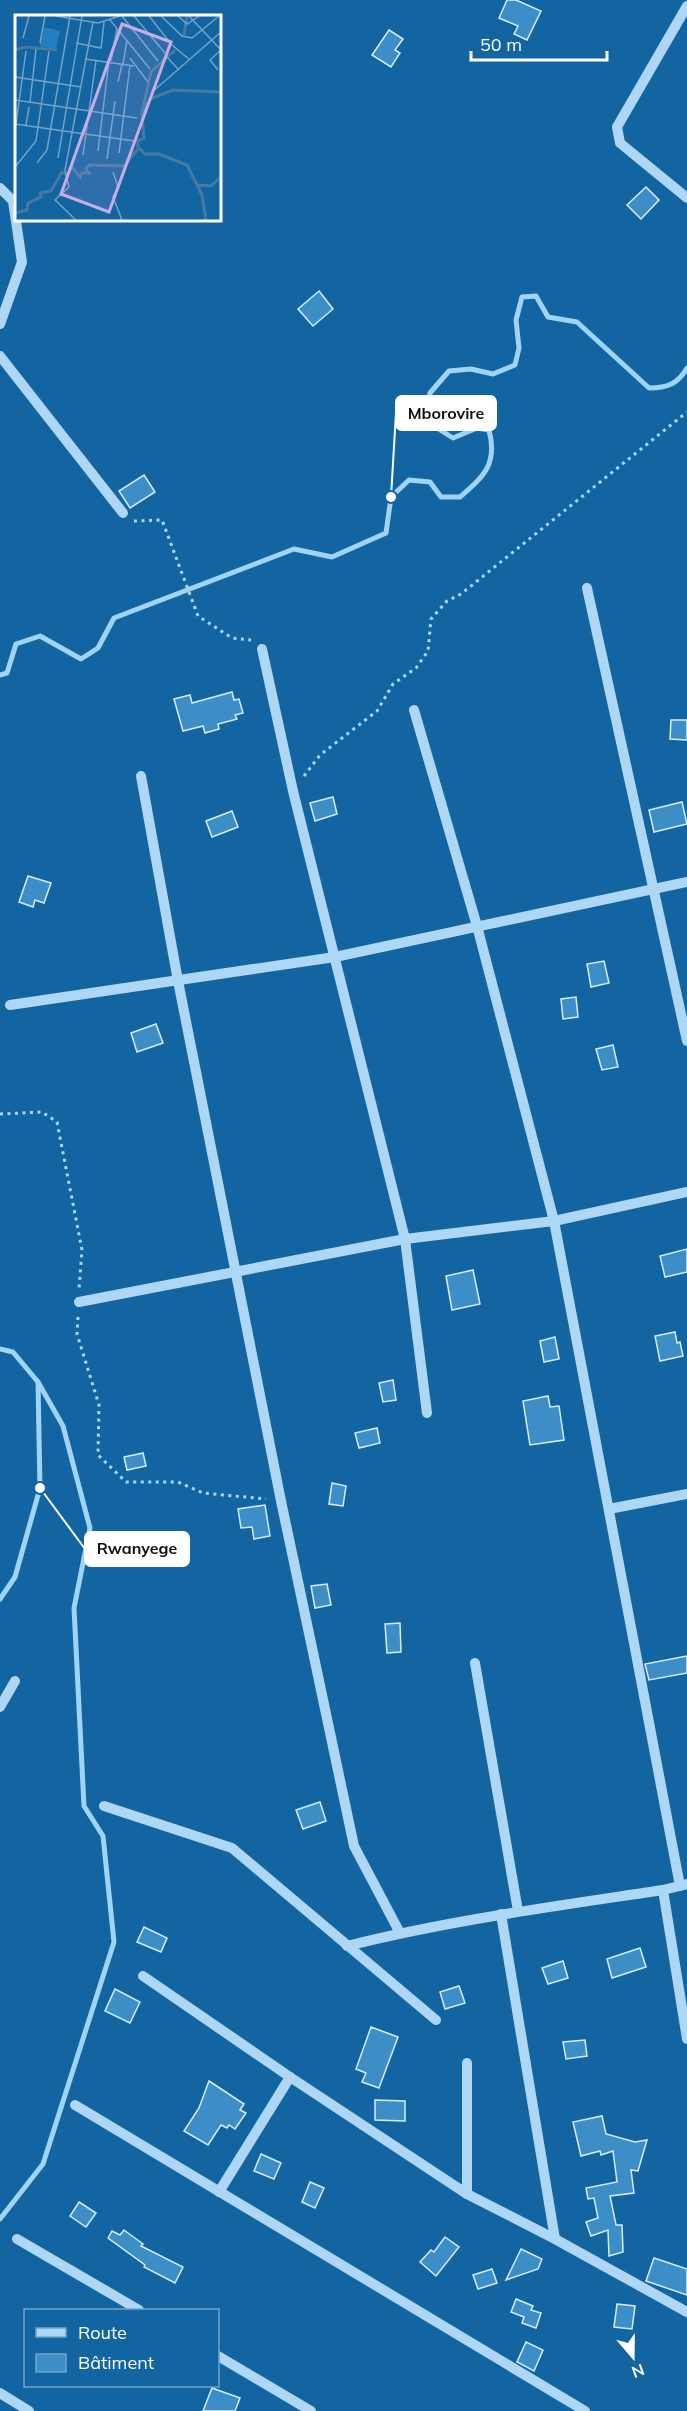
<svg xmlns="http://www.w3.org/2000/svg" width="687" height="2411" viewBox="0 0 687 2411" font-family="Mulish,sans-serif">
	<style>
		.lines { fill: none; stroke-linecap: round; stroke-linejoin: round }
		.stream { stroke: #9fd4f7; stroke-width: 5 }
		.building { fill: #3d8dc7; stroke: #d5edfe; stroke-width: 1.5 }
		.path { stroke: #add7f4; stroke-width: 3; stroke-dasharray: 3 4.5; stroke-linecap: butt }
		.minor { stroke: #add7f4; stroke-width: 10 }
		.inset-river { fill: none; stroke: #447ba5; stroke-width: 3 }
		.inset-road { fill: none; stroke: #71a3c7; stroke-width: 1.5 }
		.view { fill: #caabe5; fill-opacity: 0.15; stroke: #caabe5; stroke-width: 3 }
		.inset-edge { fill: none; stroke: #fff; stroke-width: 3 }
		.leader { fill: none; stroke: #fff; stroke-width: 2 }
		.callout-dot { fill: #fff; stroke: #1365a1; stroke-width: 2 }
		.callout { fill: #fff; stroke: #fff; stroke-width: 2 }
		.callout-label { font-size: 16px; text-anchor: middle; font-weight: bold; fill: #111 }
	</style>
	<rect width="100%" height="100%" fill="#1365a1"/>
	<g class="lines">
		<g class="stream">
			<path d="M0,675L7,673L16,644L40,636L81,659L98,648L114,618L294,549L332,557L386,533L391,497L409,480L430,482L441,497H460C484,476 498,464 489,430L477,428L453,438L437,428L427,412L430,393L449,371L471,369L493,374L515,365L519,348L516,320L522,297L536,296L548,317L577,322L649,388C667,388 678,384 687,368"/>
			<path d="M0,1349L13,1352L38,1382L40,1488L15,1577L0,1599"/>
			<path d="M0,2219L43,2164L114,1942L103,1836L84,1806L74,1608L90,1528L63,1426L38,1382"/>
		</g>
	</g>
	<g class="building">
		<path d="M507,0H516L541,11L527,40L514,34L518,26L499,18Z"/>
		<path d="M389,30L403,39L395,50L400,53L391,67L372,55Z"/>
		<path d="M646,187L659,200L641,219L627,205Z"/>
		<path d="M319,291L333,309L313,326L298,309Z"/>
		<path d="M144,475L155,492L130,508L119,491Z"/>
		<path d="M232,692L234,700L239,699L243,713L235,715L237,719L218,724L219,729L205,733L203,726L183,731L174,699L190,695L192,703Z"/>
		<path d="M671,720H687V740L670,739Z"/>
		<path d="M333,797L337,814L315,821L310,803Z"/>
		<path d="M682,802L687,824L654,832L649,810Z"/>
		<path d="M232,811L238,827L212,837L206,821Z"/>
		<path d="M28,876L51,883L44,903L35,900L33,907L19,902Z"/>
		<path d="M604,961L609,983L591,987L587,964Z"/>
		<path d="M576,997L578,1017L563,1019L561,999Z"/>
		<path d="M156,1024L163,1043L137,1052L131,1033Z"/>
		<path d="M613,1045L618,1067L602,1070L596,1049Z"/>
		<path d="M687,1249V1272L665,1277L660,1256Z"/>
		<path d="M473,1270L480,1304L452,1310L446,1276Z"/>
		<path d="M675,1332L677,1343L680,1342L683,1356L660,1361L655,1336Z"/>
		<path d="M555,1337L559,1359L544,1362L540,1341Z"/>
		<path d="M393,1380L396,1400L383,1402L379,1383Z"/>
		<path d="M548,1396L550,1407L559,1406L564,1440L530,1445L523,1401Z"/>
		<path d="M377,1428L380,1443L359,1448L355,1433Z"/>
		<path d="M143,1453L146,1466L127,1470L124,1457Z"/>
		<path d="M332,1483L346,1486L343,1506L329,1504Z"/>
		<path d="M265,1505L270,1536L254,1539L252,1527L241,1528L238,1509Z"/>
		<path d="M327,1584L331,1605L315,1608L311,1586Z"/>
		<path d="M400,1623L401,1652L387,1653L385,1624Z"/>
		<path d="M687,1656V1673L649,1680L645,1664Z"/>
		<path d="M320,1802L326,1821L303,1829L296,1810Z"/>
		<path d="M144,1927L167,1938L161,1952L137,1942Z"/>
		<path d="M640,1948L646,1967L612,1978L607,1959Z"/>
		<path d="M563,1961L568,1978L548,1984L542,1968Z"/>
		<path d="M459,1986L465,2003L445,2009L440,1992Z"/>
		<path d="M115,1989L140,2002L130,2023L105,2011Z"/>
		<path d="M371,2027L398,2037L379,2088L362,2082L366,2073L356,2069Z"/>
		<path d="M585,2040L587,2056L566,2059L563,2042Z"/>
		<path d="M209,2081L244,2104L240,2110L246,2113L235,2129L229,2125L227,2128L221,2125L208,2145L184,2131L199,2108Z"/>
		<path d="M375,2100L405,2101V2121L375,2120Z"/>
		<path d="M602,2116L606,2134L635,2142L647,2140L638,2171L631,2170L634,2193L610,2196L616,2225H622L623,2252L609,2256L608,2230L591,2236L586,2222L598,2218L594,2198L588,2199L586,2188L617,2182L613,2151L601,2155L600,2151L581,2156L573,2122Z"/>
		<path d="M261,2154L281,2163L274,2179L254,2171Z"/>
		<path d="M310,2182L324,2188L315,2208L302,2202Z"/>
		<path d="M79,2202L96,2213L86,2227L70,2216Z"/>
		<path d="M124,2230L143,2244L141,2246L183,2267L175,2283L144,2267L145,2265L108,2238L112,2231L120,2235Z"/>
		<path d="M445,2237L459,2247L436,2276L420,2262L431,2250L434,2252Z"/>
		<path d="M521,2249L542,2259L538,2269L506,2280Z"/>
		<path d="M654,2258L687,2269V2295L646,2281Z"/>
		<path d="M492,2269L497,2283L478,2289L473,2275Z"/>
		<path d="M516,2299L533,2306L531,2310L541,2313L536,2328L522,2323L524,2317L511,2312Z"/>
		<path d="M617,2304L635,2306L632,2329L614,2327Z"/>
		<path d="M526,2342L543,2350L534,2371L517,2362Z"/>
		<path d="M212,2388L240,2398L235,2411H203Z"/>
	</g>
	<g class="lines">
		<g class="path">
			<path d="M134,521L162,520L198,616L232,638L251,640"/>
			<path d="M304,776L320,755L377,711L393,684L416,668L428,651L431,619L447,601L461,594L687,412"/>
			<path d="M0,1114L42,1112L57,1122L82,1250L79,1289"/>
			<path d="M78,1317L77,1334L99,1405L98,1455L126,1482H178L203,1493L266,1499"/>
		</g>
		<g class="minor">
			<path d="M687,6L617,127L620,143L687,198"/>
			<path d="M0,188L13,201L22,262L0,324"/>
			<path d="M0,356L123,513"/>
			<path d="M587,588L687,1041"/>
			<path d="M262,649L293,791L405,1239L427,1413"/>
			<path d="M414,710L477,926L554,1221L680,1886"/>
			<path d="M141,776L178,981L281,1501L354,1846L400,1933"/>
			<path d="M10,1005L335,957L687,882"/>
			<path d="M79,1302L405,1239L554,1221L687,1192"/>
			<path d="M609,1509L687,1494"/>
			<path d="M475,1663L518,1911"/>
			<path d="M0,1707L15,1681"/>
			<path d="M104,1806L232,1848L436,2020"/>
			<path d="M663,1890L687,2039"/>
			<path d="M501,1914L555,2239"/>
			<path d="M347,1946C451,1920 557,1906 663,1890L687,1884"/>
			<path d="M143,1976L290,2077L467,2194L555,2239L687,2312"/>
			<path d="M467,2063V2194"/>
			<path d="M75,2105L585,2411"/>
			<path d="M219,2192L290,2077"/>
			<path d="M17,2239L139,2310"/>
			<path d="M218,2356L311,2411"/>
			<path d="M0,2393L29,2411"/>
		</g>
	</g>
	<g transform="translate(15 15)">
		<rect width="206" height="206" fill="#1365a1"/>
		<path d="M29,12L45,16L41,34L25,31Z" fill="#227ebe"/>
		<path class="inset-river" d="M169,20L172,1M0,35L11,32L42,35M127,98L136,57L160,35M123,133V126L129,123L127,98L135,84L158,75L206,77M124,133L130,139H144L172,150L187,180L191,205M181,170L196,171L206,162M0,198L12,195L13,188L26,182L25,178L36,176L47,157L52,160L57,152L65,162L67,158H74L71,154L74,150L109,151L123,134"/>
		<path class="inset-road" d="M41,1L83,8L105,1M107,1L143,46M119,1L150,38M134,1L157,30L175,45M146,1L167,21L177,23L204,1M163,1L172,9L184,1M174,1L206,35M95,5L135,54M8,23L14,1M25,28L30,1M61,28L86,33L89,7M151,41L164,55M115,43L133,67M70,44L119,51M96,46L102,13M108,49L112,25M203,55L195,45L206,35M0,62L66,72M103,67L107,49M136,78L206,17M0,85L122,103M15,87L21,34M0,109L119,126M11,110L14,92M0,116L11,36M83,136L94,46M104,138L115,50M68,140L81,45M43,143L67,1M92,144L100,86M22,148L32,135L55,1M0,152L21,126L34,36M98,157L103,172L98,182L107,205M61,205L40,185L54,172L50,155L78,7"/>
		<path class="view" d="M107,9L156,27L94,197L46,179Z"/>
		<rect width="206" height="206" class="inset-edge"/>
	</g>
	<path class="leader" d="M391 497L396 413M40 1488L85 1549"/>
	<g class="callout-dot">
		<circle cx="391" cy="497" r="6"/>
		<circle cx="40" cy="1488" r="6"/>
	</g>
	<g class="callout">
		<rect x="396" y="396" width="100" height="34" rx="6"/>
		<rect x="85" y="1532" width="104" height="34" rx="6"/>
	</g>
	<g class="callout-label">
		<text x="446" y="419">Mborovire</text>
		<text x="137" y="1554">Rwanyege</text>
	</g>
	<rect x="24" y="2309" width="195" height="78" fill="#1365a1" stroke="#71a3c7" stroke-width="1.5"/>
	<rect x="36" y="2328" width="30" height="9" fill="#add7f4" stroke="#71a3c7" stroke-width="1.5"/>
	<text x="78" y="2339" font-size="18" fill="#ffffff">Route</text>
	<rect x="36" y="2354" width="30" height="18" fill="#3d8dc7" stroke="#71a3c7" stroke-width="1.5"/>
	<text x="78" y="2369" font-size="18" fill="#ffffff">Bâtiment</text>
	<g transform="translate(633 2357) rotate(160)" stroke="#1365a1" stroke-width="4.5" paint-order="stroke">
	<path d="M0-4.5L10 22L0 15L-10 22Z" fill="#ffffff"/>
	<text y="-9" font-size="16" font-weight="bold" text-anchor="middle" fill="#ffffff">N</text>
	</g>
	<path d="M471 51v9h136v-9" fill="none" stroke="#ffffff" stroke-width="3"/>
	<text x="480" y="51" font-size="18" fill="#ffffff" stroke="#1365a1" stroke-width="4.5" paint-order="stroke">50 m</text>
</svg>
